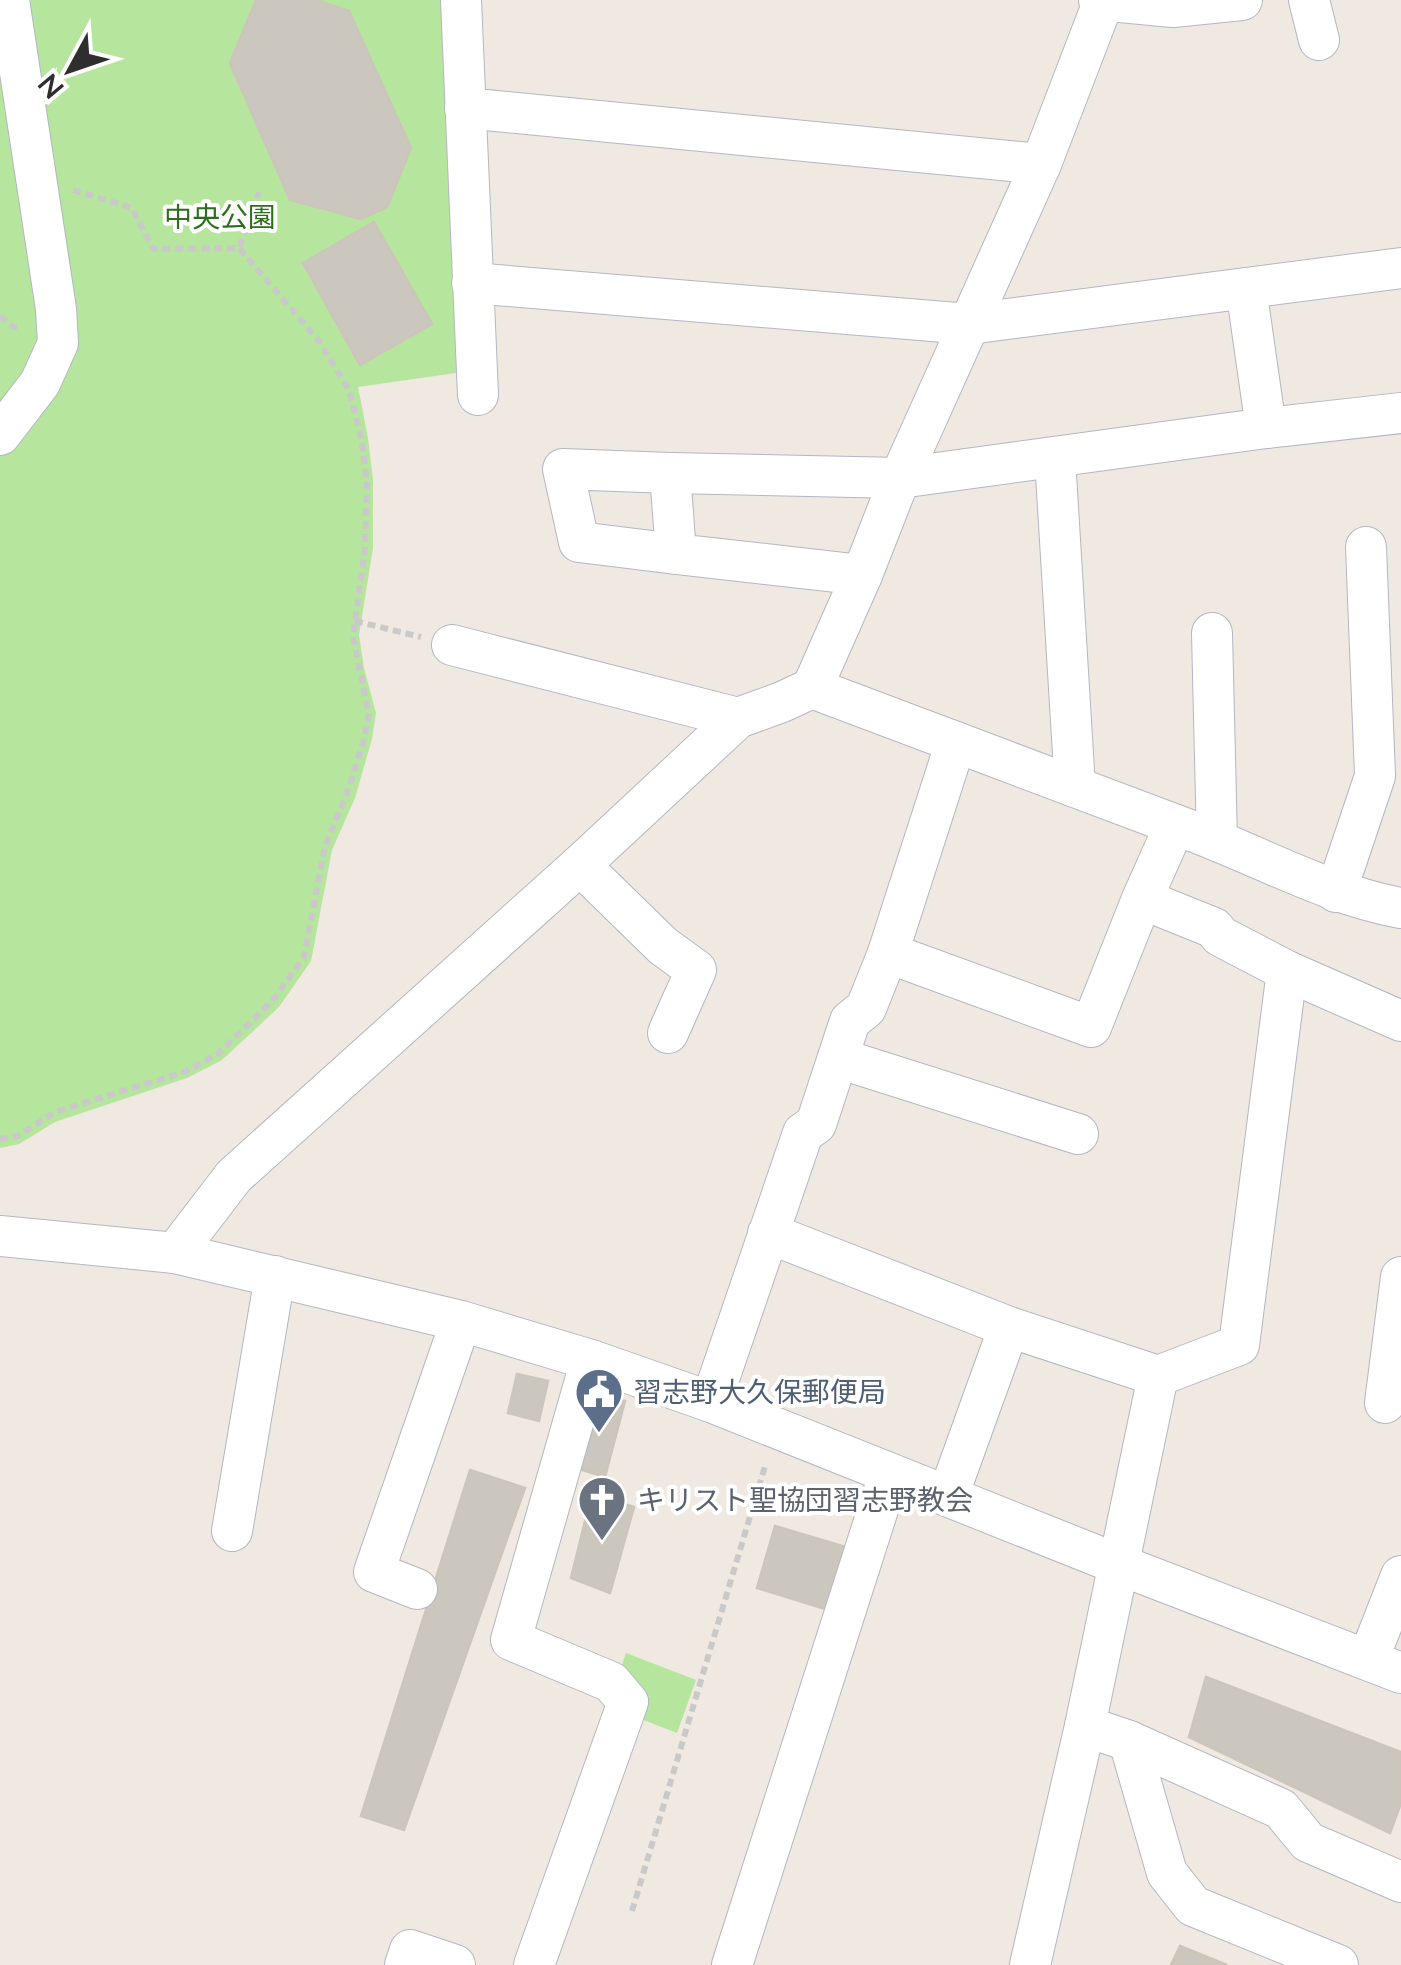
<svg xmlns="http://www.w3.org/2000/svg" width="1401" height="1965" viewBox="0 0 1401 1965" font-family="Lato,'Noto Sans JP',sans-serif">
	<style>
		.green { fill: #b6e59e }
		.building { fill: #cbc7bf; stroke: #cbc5ba; stroke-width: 2.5 }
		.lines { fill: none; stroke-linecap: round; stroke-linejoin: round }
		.minor-casing { stroke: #b4b7c1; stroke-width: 42 }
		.path { stroke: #c9c9c9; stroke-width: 6; stroke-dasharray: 8 5; stroke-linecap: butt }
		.minor { stroke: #fff; stroke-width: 40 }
		.labels { text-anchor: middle; stroke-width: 8; stroke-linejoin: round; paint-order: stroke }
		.park-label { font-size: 28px; fill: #2c6e1b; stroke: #fff }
		.service-label { font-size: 28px; fill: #4e5e75; stroke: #fff; text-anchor: start }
		.worship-label { font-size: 28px; fill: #5b616d; stroke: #fff; text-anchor: start }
	</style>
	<rect width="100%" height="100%" fill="#efe9e1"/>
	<g class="green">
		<path d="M24,0H444L463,372L358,387L368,438L373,480V548L359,635L364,668L376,713L372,739L355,798L332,850L311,961L279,1007L222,1060L187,1078L55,1122L19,1144L0,1148V27Z"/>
		<path d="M626,1653L696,1680L677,1733L633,1716L618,1676Z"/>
	</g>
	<g class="building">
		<path d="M256,0H316L349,11L411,148L387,207L361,219L290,200L230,63Z"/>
		<path d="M374,222L432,324L360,365L303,263Z"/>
		<path d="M517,1374L548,1381L539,1421L508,1413Z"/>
		<path d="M594,1394L625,1401L605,1477L572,1467Z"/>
		<path d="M470,1470L525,1488L404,1830L361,1816Z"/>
		<path d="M592,1493L634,1507L610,1593L571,1578Z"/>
		<path d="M775,1526L846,1547L828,1610L757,1588Z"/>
		<path d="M1206,1677L1401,1752V1803L1390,1833L1189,1737Z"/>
		<path d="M1180,1946L1227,1965H1171Z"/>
	</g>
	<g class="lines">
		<g class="minor-casing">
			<g id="minor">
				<path d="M461,0L478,395"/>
				<path d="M1099,0L1173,7L1242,0"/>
				<path d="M1309,0L1319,40"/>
				<path d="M465,108L1041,164"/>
				<path d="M472,283L969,324L1401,268"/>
				<path d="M1246,288L1266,428"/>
				<path d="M0,435L40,383L58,343L56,309L9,0"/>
				<path d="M1055,458L1075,787"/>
				<path d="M670,473L563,469L579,542L676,554"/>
				<path d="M862,575L676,554L670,473L900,478L1266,428L1401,413"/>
				<path d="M1212,633L1217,841"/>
				<path d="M452,645L738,718"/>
				<path d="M812,688C941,737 1071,785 1200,834C1267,860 1330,895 1401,908"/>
				<path d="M580,865L663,946L696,970L668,1033"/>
				<path d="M1336,892L1375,776L1366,547"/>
				<path d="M1142,899L1214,928L1220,936L1287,971L1401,1021"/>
				<path d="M888,953L1091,1027L1142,899L1175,825"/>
				<path d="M838,1058L1078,1134"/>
				<path d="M768,1233L1009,1327L1158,1376"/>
				<path d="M0,1236L175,1253L461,1321L591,1360L711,1402L1120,1565L1401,1673"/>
				<path d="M175,1253L234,1176L580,865L738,718L782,702L812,688L862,575L900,478L1041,164L1104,0"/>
				<path d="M711,1402L803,1133L816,1124L850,1021L866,1008L888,953L956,742"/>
				<path d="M1385,1403L1401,1277"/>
				<path d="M948,1496L1009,1327"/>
				<path d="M232,1531L275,1276"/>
				<path d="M417,1589L374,1572L461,1321"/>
				<path d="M1368,1660L1401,1576"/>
				<path d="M1085,1726L1129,1741L1281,1809L1308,1842L1401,1882"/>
				<path d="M1129,1741L1167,1873L1193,1906L1338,1965"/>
				<path d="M405,1965L410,1950L455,1965"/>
				<path d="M534,1965L628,1702L611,1682L511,1640L591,1360"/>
				<path d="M732,1965L889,1475"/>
				<path d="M1030,1965L1085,1726L1158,1376L1239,1345L1287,971"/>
			</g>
		</g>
		<g class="path">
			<path d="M73,190L132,208L153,249L239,248L259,192"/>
			<path d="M0,316L13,327H20"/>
			<path d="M355,621L421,637"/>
			<path d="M0,1139L18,1136L55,1112L184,1072L218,1054L273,1000L304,957L325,846L347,793L364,739L369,714L353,637L365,548L367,482L361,437L349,390L319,341L239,248"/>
			<path d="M632,1911L766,1463"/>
		</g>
		<use href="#minor" class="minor"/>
	</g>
	<defs>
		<g id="civic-pin" transform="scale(2.5)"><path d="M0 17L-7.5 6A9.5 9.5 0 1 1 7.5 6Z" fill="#5c6f8a" stroke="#fff"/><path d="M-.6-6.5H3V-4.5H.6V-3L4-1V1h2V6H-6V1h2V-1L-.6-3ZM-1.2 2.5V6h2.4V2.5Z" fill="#fff"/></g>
		<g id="church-pin" transform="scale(2.5)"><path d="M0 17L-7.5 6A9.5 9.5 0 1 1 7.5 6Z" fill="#6b7280" stroke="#fff"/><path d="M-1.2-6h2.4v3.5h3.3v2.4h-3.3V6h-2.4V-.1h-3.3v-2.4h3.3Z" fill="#fff"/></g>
	</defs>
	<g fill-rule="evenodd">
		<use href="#civic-pin" x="599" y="1392"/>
		<use href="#church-pin" x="602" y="1500"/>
	</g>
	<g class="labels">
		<g class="park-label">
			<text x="220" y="227">中央公園</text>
		</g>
		<g class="service-label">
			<text x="634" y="1402">習志野大久保郵便局</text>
		</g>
		<g class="worship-label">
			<text x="637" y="1510">キリスト聖協団習志野教会</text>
		</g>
	</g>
	<g transform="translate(70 70) rotate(230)" stroke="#ffffff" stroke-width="8" paint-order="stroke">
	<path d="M0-8L18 38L0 25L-18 38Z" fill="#2e2e2e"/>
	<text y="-15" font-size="28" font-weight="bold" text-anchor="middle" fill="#2e2e2e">N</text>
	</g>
</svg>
